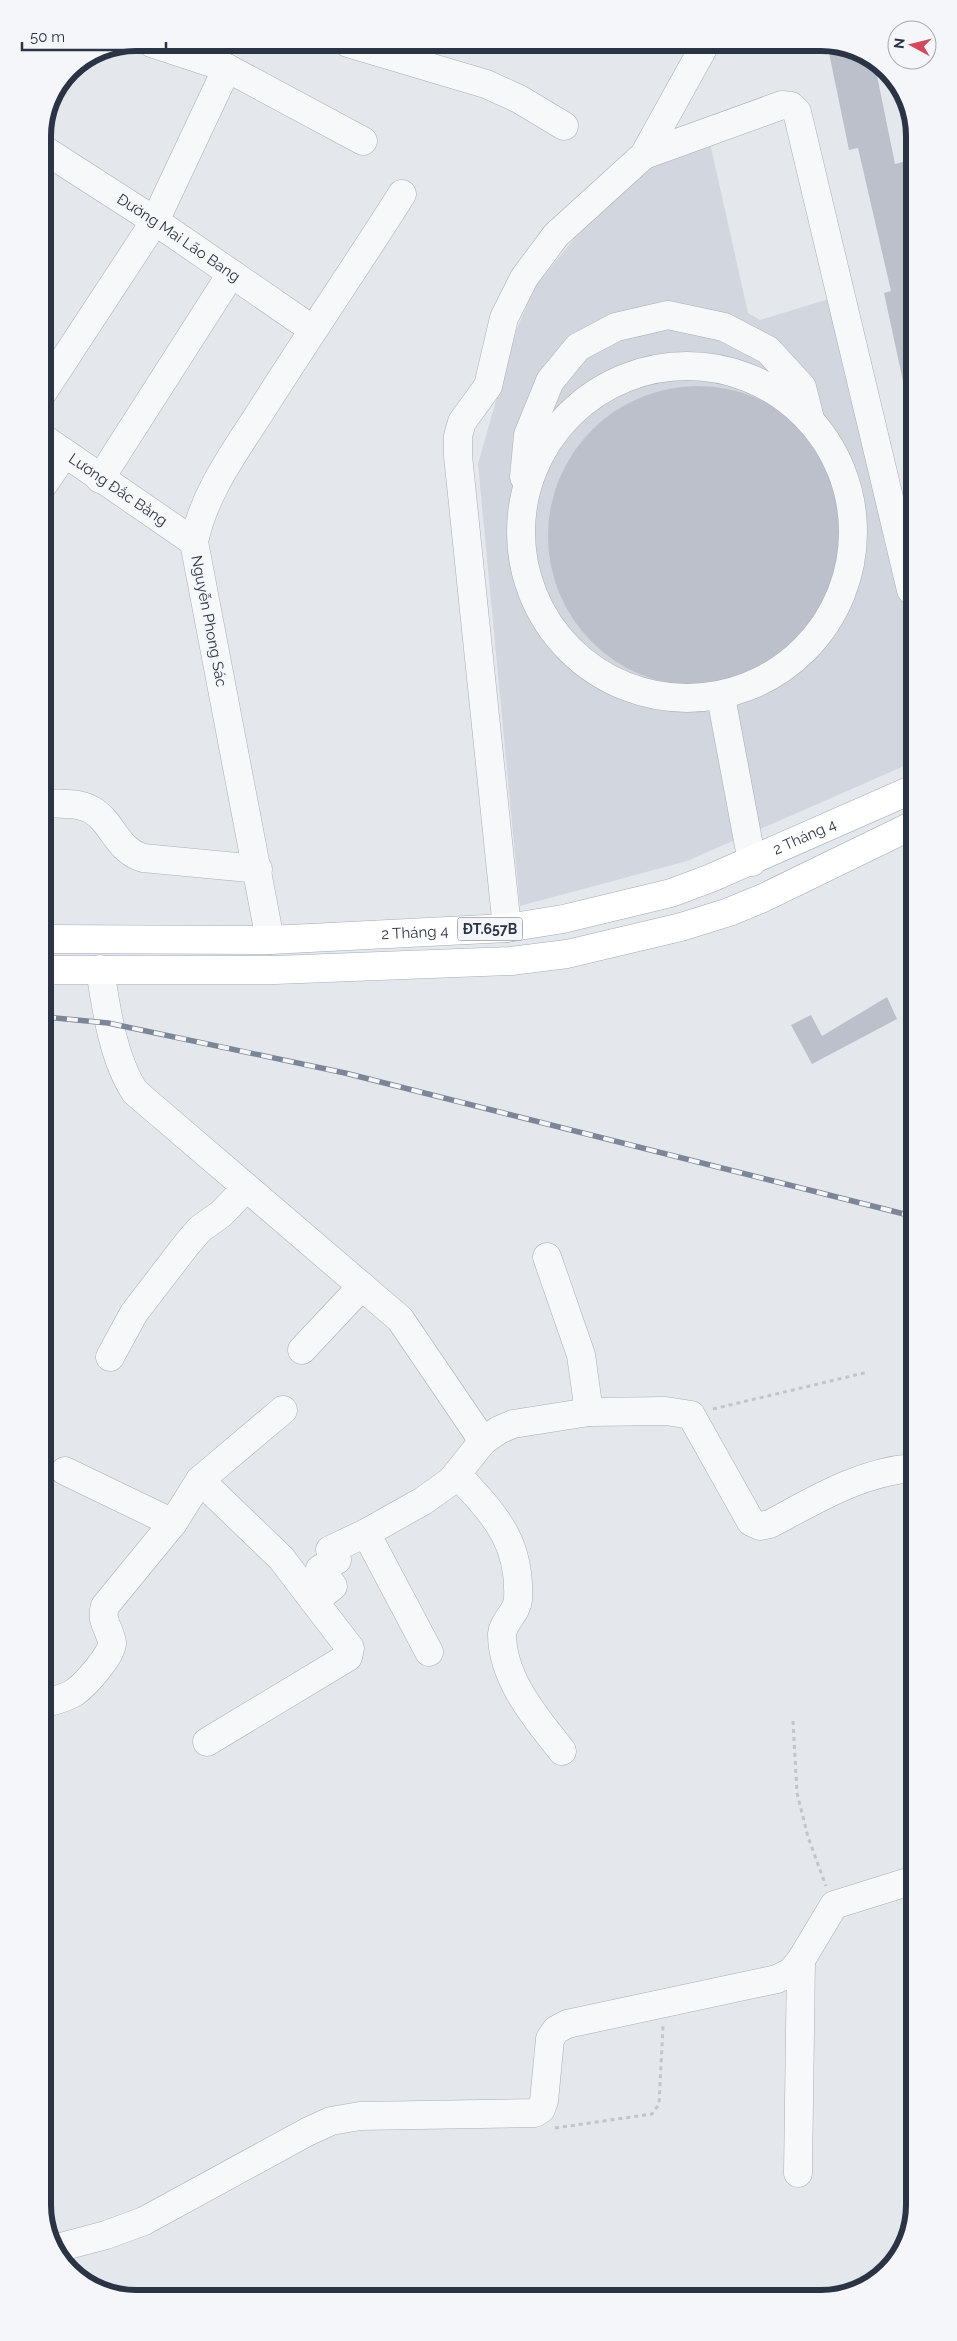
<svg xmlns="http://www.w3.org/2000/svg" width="957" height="2341" viewBox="0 0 957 2341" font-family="Raleway,sans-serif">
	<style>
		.built { fill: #d2d6de }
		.building { fill: #bbc0ca }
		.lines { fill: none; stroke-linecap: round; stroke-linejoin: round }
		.minor-casing { stroke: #a9aeb7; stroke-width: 29 }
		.major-casing { stroke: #a3abb8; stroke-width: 29 }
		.path { stroke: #c2c5cb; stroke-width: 3; stroke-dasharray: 4 4; stroke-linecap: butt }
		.minor { stroke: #f7f8fa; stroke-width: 28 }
		.major { stroke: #fff; stroke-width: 28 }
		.rail-casing { stroke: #7d8696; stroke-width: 5.5 }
		.rail { stroke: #f4f6f9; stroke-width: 4; stroke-dasharray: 11; stroke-linecap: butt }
		.labels { text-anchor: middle; stroke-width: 4; stroke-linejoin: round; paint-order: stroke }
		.shield { fill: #f4f6f9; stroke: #676e7b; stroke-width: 1 }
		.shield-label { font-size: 14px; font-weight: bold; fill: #2b3445 }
		.street-label { font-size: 15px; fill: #2b3445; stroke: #f4f6f9 }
		.rim { fill: none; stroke: #2b3445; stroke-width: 6 }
	</style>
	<rect width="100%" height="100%" fill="#e4e7ec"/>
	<path class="built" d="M710,143L748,313L760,320L835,297L911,628V763L687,861L520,906L478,464L516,331L535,287L573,240L654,159Z"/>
	<g class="building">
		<path d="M827,43L874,61L895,164L907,161L910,173V381H903L884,293L891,291L858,148L849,150Z"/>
		<circle cx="698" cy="536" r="150"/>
		<path d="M887,997L897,1019L812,1064L791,1025L811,1015L822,1036Z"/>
	</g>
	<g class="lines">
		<g class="minor-casing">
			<g id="minor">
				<path d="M348,43L486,84L519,99L564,126"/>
				<path d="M227,68L363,141"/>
				<path id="s1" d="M43,149L155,221L312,329"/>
				<path d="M644,155L782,105L791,106L797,112L911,590"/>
				<circle cx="687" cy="532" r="166"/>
				<path d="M43,392L155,221L227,68L151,43"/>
				<path id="s2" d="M43,438L194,542"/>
				<path d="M524,477L528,435L550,381L578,347L616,327L668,315L724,327L768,350L802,387L810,419"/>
				<path d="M100,479L231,274"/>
				<path d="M43,485L65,453"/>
				<path d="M721,697L752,862"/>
				<path d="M44,803C58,804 78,802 90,809C113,821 115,849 143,858L258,869"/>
				<path d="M507,928L458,456V436L462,422L488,386L504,318L524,278L556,235L644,155L706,43"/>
				<path d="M270,940L194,542C204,493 234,453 261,411C307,338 356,267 402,194"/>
				<path d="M100,969C106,1008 113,1059 135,1092L400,1319L483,1441L451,1481L423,1501L366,1533L429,1652"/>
				<path d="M547,1257L581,1355L589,1412"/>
				<path d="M302,1350L362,1286"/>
				<path d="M110,1357L134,1313L187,1244L200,1229L221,1214L246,1188"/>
				<path d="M483,1441L499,1430L513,1424L589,1412L666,1411L691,1415L751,1522L760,1526L770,1524C815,1500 860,1472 913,1468"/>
				<path d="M65,1471L173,1523"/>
				<path d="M457,1474C494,1515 521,1540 518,1600C517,1612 503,1622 502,1634C502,1679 536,1718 562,1751"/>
				<path d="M200,1480L281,1558L350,1648L348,1657L207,1742"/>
				<path d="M314,1601L333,1586L320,1569L337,1560L330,1550L366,1533"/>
				<path d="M46,1703C57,1700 66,1698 75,1692C85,1685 113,1654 112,1643C110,1628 100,1622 105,1606L173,1523L200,1480L283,1410"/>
				<path d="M798,2173L801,1960"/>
				<path d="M57,2248L106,2235L144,2221L307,2132L331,2121L360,2116L535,2113L541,2109L544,2101L550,2039L556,2030L567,2024L777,1979L791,1972L801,1960L834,1905L914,1880"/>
			</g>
		</g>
		<g class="major-casing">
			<g id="major">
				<path id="s3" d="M45,939L270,940L507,928L563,919L671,893L711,878L911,790"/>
				<path d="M45,970H275L511,961L567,954L681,927L729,912L763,898L911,826"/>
			</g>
		</g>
		<g class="path">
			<path d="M713,1409L868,1372"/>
			<path d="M793,1721L797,1793L808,1837L826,1886"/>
			<path d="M555,2128L652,2114L659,2104L663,2026"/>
		</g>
		<use href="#minor" class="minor"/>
		<use href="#major" class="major"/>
		<g class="rail-casing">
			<path id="rail" d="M45,1017L108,1023L345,1073L912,1216"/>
		</g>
		<use href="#rail" class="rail"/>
	</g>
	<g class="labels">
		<rect class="shield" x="457.5" y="917.5" width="65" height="23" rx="4"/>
		<g class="shield-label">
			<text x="490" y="934">ĐT.657B</text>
		</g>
		<g class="street-label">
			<text dy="5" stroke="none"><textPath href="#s1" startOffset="162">Đường Mai Lão Bang</textPath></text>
			<text dy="5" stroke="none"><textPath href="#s2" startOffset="91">Lương Đắc Bằng</textPath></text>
			<text transform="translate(209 621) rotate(79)" y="5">Nguyễn Phong Sác</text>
			<text dy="5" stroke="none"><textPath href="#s3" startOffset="775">2 Tháng 4</textPath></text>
			<text dy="5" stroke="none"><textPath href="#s3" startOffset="370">2 Tháng 4</textPath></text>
		</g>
	</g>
	<path d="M0 0H957V2341H0ZM136 51H821A85 85 0 0 1 906 136V2205A85 85 0 0 1 821 2290H136A85 85 0 0 1 51 2205V136A85 85 0 0 1 136 51Z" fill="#f4f6f9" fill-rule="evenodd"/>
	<path class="rim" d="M136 51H821A85 85 0 0 1 906 136V2205A85 85 0 0 1 821 2290H136A85 85 0 0 1 51 2205V136A85 85 0 0 1 136 51Z"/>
	<g transform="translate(912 45) rotate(277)"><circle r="24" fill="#f4f6f9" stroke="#a4a8b1"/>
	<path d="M0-4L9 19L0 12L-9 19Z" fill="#d1495b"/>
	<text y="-8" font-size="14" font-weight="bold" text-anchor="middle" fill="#2b3445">N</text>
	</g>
	<path d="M22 42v8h144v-8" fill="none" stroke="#2b3445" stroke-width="2.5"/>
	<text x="30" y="42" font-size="15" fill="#2b3445" stroke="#f4f6f9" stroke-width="4" paint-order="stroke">50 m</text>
</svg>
